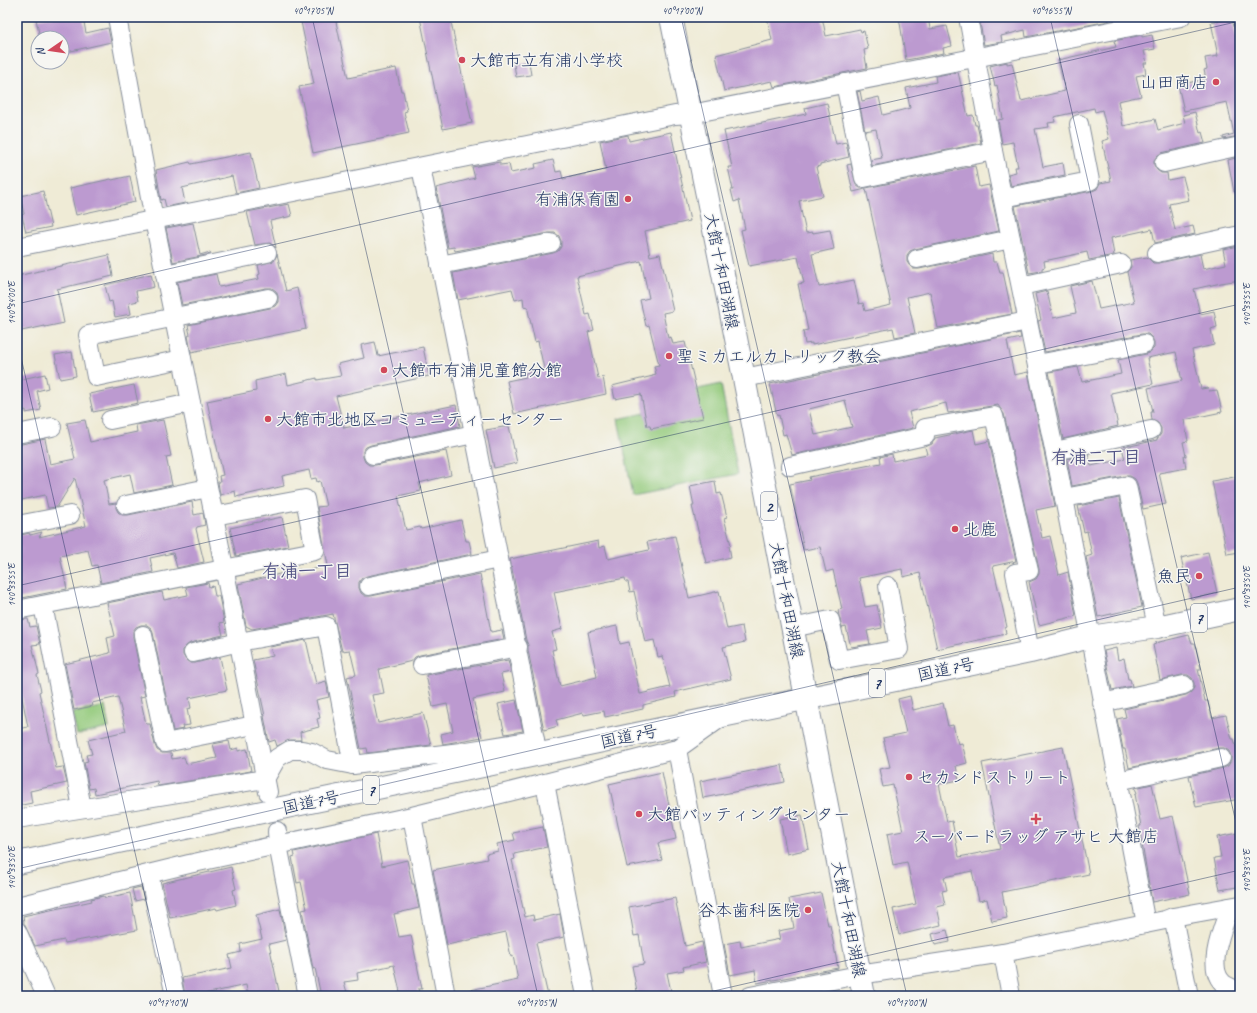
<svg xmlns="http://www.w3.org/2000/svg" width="1257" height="1013" viewBox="0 0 1257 1013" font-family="Caveat,'Klee One',sans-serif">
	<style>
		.green { fill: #95cb7e; stroke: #587d6e }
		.building { fill: #bc9ad0; fill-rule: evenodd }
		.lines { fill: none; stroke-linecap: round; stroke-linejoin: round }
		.minor-casing { stroke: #858d9a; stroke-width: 20 }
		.major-casing { stroke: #858d9a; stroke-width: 24 }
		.highway-casing { stroke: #858d9a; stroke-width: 24 }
		.minor { stroke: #fff; stroke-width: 18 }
		.major { stroke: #fff; stroke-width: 22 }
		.highway { stroke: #fff; stroke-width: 22 }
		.ticks { fill: none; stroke: #1b2f5e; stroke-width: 1; stroke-opacity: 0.45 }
		.poi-dot { fill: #d1495b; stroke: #f6f6f2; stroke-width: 1.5 }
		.labels { text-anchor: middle; stroke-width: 3; stroke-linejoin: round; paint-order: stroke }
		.shield { fill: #f6f6f2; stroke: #5d6b8a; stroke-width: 1 }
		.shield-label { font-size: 16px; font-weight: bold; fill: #1b2f5e }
		.poi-label { font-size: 17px; fill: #1b2f5e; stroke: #f6f6f2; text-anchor: start }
		.street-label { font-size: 17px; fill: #1b2f5e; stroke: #f6f6f2 }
		.neighbourhood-label { font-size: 18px; font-weight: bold; fill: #535486; stroke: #f6f6f2 }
		.neatline { fill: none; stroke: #1b2f5e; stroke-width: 1.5 }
		.ticks-label { font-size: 10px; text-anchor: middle; fill: #1b2f5e }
	</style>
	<rect width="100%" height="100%" fill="#f6f6f2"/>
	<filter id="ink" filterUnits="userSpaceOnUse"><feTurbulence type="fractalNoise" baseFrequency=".025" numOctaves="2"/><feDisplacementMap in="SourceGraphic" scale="8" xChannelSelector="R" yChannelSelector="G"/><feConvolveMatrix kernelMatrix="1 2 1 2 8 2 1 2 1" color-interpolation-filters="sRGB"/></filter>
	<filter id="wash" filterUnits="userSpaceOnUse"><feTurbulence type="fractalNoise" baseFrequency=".012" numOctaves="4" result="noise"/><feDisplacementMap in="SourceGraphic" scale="16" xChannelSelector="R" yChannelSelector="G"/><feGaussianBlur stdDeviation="0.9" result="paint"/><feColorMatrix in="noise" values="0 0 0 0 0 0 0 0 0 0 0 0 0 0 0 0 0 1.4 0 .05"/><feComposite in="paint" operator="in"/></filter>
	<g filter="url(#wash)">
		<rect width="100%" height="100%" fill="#efebd6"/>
		<g class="green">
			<path d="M721,384L738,474L633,495L618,419L645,413L643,401Z"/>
			<path d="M105,706L109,728L77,735L72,713Z"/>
		</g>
		<g id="blocks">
			<g class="building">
				<path d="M47,17H83L86,33L108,28L111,42L62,53V38H40L36,19Z"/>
				<path d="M300,17H335L348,78L396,68L401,91H403L407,111L404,112L409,133L313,153L299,87L314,84Z"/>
				<path d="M420,17H450L472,123L443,129Z"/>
				<path d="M767,17H822L826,36L860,29L861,32L864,31L868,49L864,50L867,68L774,87L772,81L724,91L716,55L772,40Z"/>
				<path d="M899,17H928L930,29L947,26L952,46L943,48L944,53L906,60Z"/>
				<path d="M979,17H1108L1109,21L1026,37L1025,30L1001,36L1002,42L984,45Z"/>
				<path d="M1232,18L1240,53V136L1223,139V137L1234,134L1227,102L1184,111L1178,85L1206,79L1204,70L1207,69L1205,58L1218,56L1211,22Z"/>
				<path d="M1142,35V37L1152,35L1155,49L1144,51L1147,63H1144L1146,74L1136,76L1141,96L1118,101L1123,126L1155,119L1158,130L1185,123L1183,115L1195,112L1200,133L1202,132L1205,143L1161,153L1157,156L1154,160V165L1157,170L1161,173H1167L1168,180L1183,177L1189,200L1169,204L1175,230L1193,226L1195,234L1155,243L1152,229L1111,238L1114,255L1089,260L1087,252L1044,261L1045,267L1042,268V271L1029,273L1015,206L1092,191L1097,189L1100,183L1111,181L1102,141L1109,139L1102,110L1095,112L1094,108L1054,117L1055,122L1048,123L1049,127L1035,129L1043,167L1063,163L1065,175L1011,186L1008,174L1016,172L1015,167H1018L1013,142L1002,144L998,120L1003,119L997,85L995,86L990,66L1007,62V64L1012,63L1021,101L1065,91L1058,60L1116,47L1114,41Z"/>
				<path d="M529,62L531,75L516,77L514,64Z"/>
				<path d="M958,72L968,116L973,115L975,125H977L981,143L872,166L871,160L882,158L876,129L865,131L857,92L860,91L862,101L879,97L883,115L910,108L906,88L936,82L935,76Z"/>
				<path d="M827,103L836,144L846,142L849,157L820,164V166L816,167L823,196L799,201L806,233L813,232V233L830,230L834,249L812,254L819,287L854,280L859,304L863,303L865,311L891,305L866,189L853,192L847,165L851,164L856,185L860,188H866L975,166L979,187L989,185L999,231L915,249L910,251L907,255V262L910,266L913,269H919L992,254L993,262H997L1000,272H1003L1012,314L938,328L930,292L907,297L915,333L895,337L893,328L812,345V343L805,344L803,331L808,330L798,284L804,283L798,257L749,266L741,230L745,229L739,200L734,202L731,190H733L728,167H732L724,131L806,114L805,108Z"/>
				<path d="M671,132L690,221L645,231L650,256L660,254L673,311L663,313L668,338L671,337L673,344L685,342L703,418L651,429L650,426H647L641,394L615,399L612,386L653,376L652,375L656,374L654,366L659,365L649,325L646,326L640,300L649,298L641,261L577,276L586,315L590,314L594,330L588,332L598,378L603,377L606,394L514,414L507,381L526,377L525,373L544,369L538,341L535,342L527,306L524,307L523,298L515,300L512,289L458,300L453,273L553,253L558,251L561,247V241L559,236L555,233H549L455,251L454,247L448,248L436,188L475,178L472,167L500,162V165L509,164L511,173L536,168L535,164L553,160L556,172L561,171L563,179L606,170L600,141L628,135L629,141Z"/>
				<path d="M251,152L259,188L236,193L232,176L182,188L185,203L166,207L164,199L161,200L156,170L190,162L191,164Z"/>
				<path d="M1240,157V191L1234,192L1228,160Z"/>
				<path d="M130,176L135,202L76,215L70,188L111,179L112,180Z"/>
				<path d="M43,191L51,227L26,232L22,215L24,214L20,196Z"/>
				<path d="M289,204L292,216L270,221L276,248L270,243L255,245L247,212Z"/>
				<path d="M193,223L200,255L210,252L211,254L173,262L166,228Z"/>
				<path d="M1240,246V280L1221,283L1194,289L1200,314L1214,311L1217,327L1211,329L1214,345L1192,350L1201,389L1208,388L1209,391L1217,390L1222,412L1184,420L1188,441L1183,442L1186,456H1184L1186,468L1159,473L1166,504L1143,509L1137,483L1135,479L1130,476H1125L1072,486L1067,459L1088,454L1091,466L1125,459L1122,448L1157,440V439L1161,434V428L1158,423L1152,420L1151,412H1153L1148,388L1182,381L1176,352L1147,358L1153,384L1111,393L1118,426L1063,439L1049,372L1078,367L1082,382L1121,374L1118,360L1146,354L1150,352L1154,348V342L1152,338L1148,334H1142L1045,352L1038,321L1041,320L1035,294L1047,291L1053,318L1076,313L1070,286L1092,281L1099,309L1134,302L1127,272L1131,267L1130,260L1147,257L1153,263H1159L1200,254L1203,269L1226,264L1223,249Z"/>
				<path d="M277,254L286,291L297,288L306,329L191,352L188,336L190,335L188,325L270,308L275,306L278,302V296L276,291L272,288H266L182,305L177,282L216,274L219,287L259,279L258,275L260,274L258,265L274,261Z"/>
				<path d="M109,255L113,276L57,289L64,323L45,327V326L17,332V276Z"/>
				<path d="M151,274L154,287L136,291L138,301L129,303L131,314L115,317L112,301L109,302L105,285Z"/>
				<path d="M1020,333L1021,338L1007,341L1014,375L1028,372L1055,506L1036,510L1042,538L1050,536L1059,575L1068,572L1076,616L1039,625L1029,582L1036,579L1039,574V569L1004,414L998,405L948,413L946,403L909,412L913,428L792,455L786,434L783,435L779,415L777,416L770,384ZM845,400L852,427L815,435L809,409Z"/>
				<path d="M375,342L378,356L423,347L429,376L336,396L344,428L456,405L460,426L371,445L366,447L363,451V457L365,462L369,465H375L446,451L451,475L419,483L421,491L398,496L406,530L420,527L421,529L461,520L466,541H469L472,554L367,576L362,578L359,582V588L361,593L365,596H371L480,574L491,632L502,630L504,639L420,655L415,657L412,661L379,669L384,693L372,695L378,723L423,713L431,745L368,753L367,748L361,749L354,715H355L347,677L356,675L350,650L342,651L333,614L252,629L246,626L238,584L300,569V572L328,566L317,507L326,506L320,481L317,482L316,478L311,479L309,470L282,476L284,486L236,497L235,491L220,495L218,482H220L219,476L223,475L207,401L256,391L255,381L286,374L288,385L317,378V380L341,376L338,364L364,358L361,345Z"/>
				<path d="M72,352L76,376L60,379L55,355Z"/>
				<path d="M45,374L48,388L37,391L41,410L26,413V410L21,411L17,394V380Z"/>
				<path d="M134,385L138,403L93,412L89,394Z"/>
				<path d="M85,420L90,442L137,432L136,425L163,420L171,456L166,457L172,485L134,493L130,474L104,480L109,504L116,503V508L118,512L122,515H128L192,502L194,515L203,513L204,518L205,525L197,527L196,529L204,562L177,568L173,553L150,558L153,572L101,583L97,565L92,566L88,550L60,556L67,589L17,599V536L29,533L30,535L42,532L39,537L86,526L75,478L57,507L48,508L45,495L17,501V445L45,439L50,464L75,459L67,423Z"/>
				<path d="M509,426L517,463L494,468L486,430Z"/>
				<path d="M973,430L976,444L989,441L1016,561L993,566L1007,627L1005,628L1006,634L937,649L920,573L903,577L902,569L859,578L865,607L877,605L882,628L867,631L870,644L851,647L846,627L842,628L839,616L838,610L842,609L833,570L826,572L820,547L804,550L790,484L810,480L809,477L881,463L880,457L892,454L893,461L927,454L925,447L932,444L935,438Z"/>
				<path d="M1240,476V552L1227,554L1212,481Z"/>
				<path d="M715,481L717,494L721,493L727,517L724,518L731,545L729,546L731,557L706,563L692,506H694L690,486Z"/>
				<path d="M1119,498L1142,607L1098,617L1086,557L1092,555L1087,531L1084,532L1078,506Z"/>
				<path d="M282,517L288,546L236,556L230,528Z"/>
				<path d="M675,536L689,598L719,591L727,629L742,626L745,642L723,647L731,679L675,692L676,697L643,705V709L605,717L604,711L584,715L583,713L556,720L558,726L544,730L528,650V645L526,640L510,559L598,541L599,548L605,546L608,559L649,550L647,542ZM625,578L626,582H628L630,592L634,591L645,642L654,640L658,657L662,656L670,687L640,694L629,642L620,644L617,626L588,632L597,677L560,686L552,650L556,649L552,632L562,629L554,592Z"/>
				<path d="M1208,552L1217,593L1191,599L1181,558Z"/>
				<path d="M208,583L209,587L213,586L215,596H219L224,622L220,623L223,635L190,643L186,646L183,650V655L186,660L190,663H195L220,657L227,690L189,698L191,708L187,709L190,725L182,726L183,729L173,731L153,633L151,628L147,625H141L136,627L133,631V637L145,696L140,697L146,724H150L155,745L157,750L162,753H171L172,759L184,757L186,764L217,758L213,744L229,741L231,750L238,748V751L247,749L251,771L158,786L157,781L95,794L94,788L89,789L84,762L88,761L86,755L92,754L88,740L126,731L118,697L92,703L93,706L74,710L65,664L110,653L107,638L115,636L107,603L162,592L164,600L188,595L186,587Z"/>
				<path d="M28,619L30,627L36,626L40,644L32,645L39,674L37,675L41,691L39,692L56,768L63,767L67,783L30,791L32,803L17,806V729L28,727L17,673V620Z"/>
				<path d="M1189,635L1192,643H1195L1201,669H1198L1205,701H1208L1212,718L1226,715L1232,739H1234L1237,750L1240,749V799L1196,807L1189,776L1223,768L1228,766L1231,761V756L1229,751L1224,748H1219L1129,768L1125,749H1123L1117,719L1126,717L1124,709L1186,695L1191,692L1194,688V683L1192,678L1188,675H1182L1160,680L1153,645L1156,644L1155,643Z"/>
				<path d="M306,640L316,684L326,681L329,697L316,700L320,718L317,719L319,727L300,732L301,740H290L277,746L275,740L269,742L264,716H265L253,660L273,656L270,647Z"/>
				<path d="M1116,648L1118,660L1124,658L1128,679H1130L1132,686L1112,690L1104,651Z"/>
				<path d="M508,660L511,672L501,674L505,692L473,699L482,737L443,744L441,734L453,731L447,704L433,707L426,675Z"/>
				<path d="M910,696L913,710L943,703L948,726L953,725L958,744L962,743L967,763L956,766L959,780L939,784L947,822L952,821L959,857L1000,849L982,763L1063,747L1089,874L1002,892L1007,918L992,921L987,899L979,901L972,871L944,877L947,890L942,891L945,905L937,907L941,925L899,935L893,909L916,904L907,862L893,865L887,834L903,831L893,785L883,787L879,769L890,767L883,738L906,733L898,699Z"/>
				<path d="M516,700L523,731L505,734L498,704Z"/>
				<path d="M782,765L785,782L703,798L700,781Z"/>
				<path d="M662,772L676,839L658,843L662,860L627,867L609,784Z"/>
				<path d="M1152,784L1160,819L1173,816L1190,894L1152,902L1139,826H1141L1135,794L1137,793L1135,788Z"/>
				<path d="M802,815L809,849L787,854L780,819Z"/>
				<path d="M543,827L547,847L514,854L515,859L512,860L525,917L533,915L534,920L560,914L564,937L536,943L548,996H471L470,990L518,980L513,956L511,957L506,932L447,945L433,870L487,859L486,854L498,851L497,844L515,840L513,833Z"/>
				<path d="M1238,833L1240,843V883L1236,884L1237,887L1220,890L1214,858L1221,857L1217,837Z"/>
				<path d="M376,834L382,866L407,860L412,884H414L419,908L394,914L399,937L411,935L422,989H418L420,996H401L394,965L357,973L358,980L344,982L348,996H321L315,968L313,969L302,910L307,909L301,882L297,883L292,857L295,856L294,852Z"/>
				<path d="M231,867L236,889L233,890L236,905L217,910L216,908L170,918L162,883Z"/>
				<path d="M141,887L144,899L135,901L132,889Z"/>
				<path d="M130,893L137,930L65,943L64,940L35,946L24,924L23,916L92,901L91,899L104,896L105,898Z"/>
				<path d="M821,893L828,925H830L838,968L757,983L755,970L730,975L724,944L740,941L741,947L780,939L778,931L794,928L789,899Z"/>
				<path d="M675,898L685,946L702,942L706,962L683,967L684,970L667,973L672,996H638L632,966L644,964L639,935L634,936L629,907Z"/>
				<path d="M280,909L286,940L269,944L280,996H248L246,985L195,996H185L182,978L232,968L229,955L241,952L240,944L262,939L256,915Z"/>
				<path d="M947,930L950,942L935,945L932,934Z"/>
			</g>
		</g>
	</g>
	<g filter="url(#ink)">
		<use href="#blocks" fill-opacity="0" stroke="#858d9a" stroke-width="1"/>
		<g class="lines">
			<g class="minor-casing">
				<g id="minor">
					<path d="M117,17L154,220L214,516L268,792"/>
					<path d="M968,17L993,151L1064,498L1146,924"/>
					<path d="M845,83L864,178L993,151"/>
					<path d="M1164,163L1240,146"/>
					<path d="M421,167L535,740L537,755"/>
					<path d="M1003,198L1090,181L1079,124"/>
					<path d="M17,247L354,180L675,115L691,114L1181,17"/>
					<path d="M1157,253L1240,235"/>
					<path d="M917,259L1011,239"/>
					<path d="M440,265L551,243"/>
					<path d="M165,274L267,253"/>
					<path d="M1021,286L1121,264"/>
					<path d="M182,359L96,377L88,335L268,298"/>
					<path d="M1037,364L1144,344"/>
					<path d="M744,378L1028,321"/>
					<path d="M110,420L191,403"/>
					<path d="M17,434L52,427"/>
					<path d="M1055,451L1151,430"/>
					<path d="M373,455L474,434"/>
					<path d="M790,466L925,436V428L994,416L1029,571L1015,573L1030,652"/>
					<path d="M1064,498L1127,486L1157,627"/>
					<path d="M126,505L208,488"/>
					<path d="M17,525L70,515"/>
					<path d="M369,586L499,559"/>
					<path d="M43,605L82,808"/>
					<path d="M17,610L315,551L305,499L214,516"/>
					<path d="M792,628L830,620L839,660L899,649L888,586"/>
					<path d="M143,635L165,743L254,725"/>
					<path d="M193,653L239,642L326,626L353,765"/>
					<path d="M422,665L518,647"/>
					<path d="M1102,703L1184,685"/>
					<path d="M677,749L723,996"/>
					<path d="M265,779L277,758L290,750H302L312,752L327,760L353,765L461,752L535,740"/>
					<path d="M1118,781L1221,758"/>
					<path d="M545,783L586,996"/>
					<path d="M412,816L446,996"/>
					<path d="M17,819L265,779"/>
					<path d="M277,831L278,845L308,996"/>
					<path d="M149,874L175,996"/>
					<path d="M17,906L189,864L412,816L545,783L677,749L722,717"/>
					<path d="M1230,907C1224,925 1205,967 1223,983C1228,987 1235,989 1240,992"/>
					<path d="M1173,917L1189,996"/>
					<path d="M17,931L46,996"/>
					<path d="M1003,953L1011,996"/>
					<path d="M750,996L859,975L1003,953L1165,920L1173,917L1240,905"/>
				</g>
			</g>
			<g class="major-casing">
				<path id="major" d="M671,17L744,378L864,996"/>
			</g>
			<g class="highway-casing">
				<path id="highway" d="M17,863L1030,652L1090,637L1157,627L1240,609"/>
			</g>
			<use href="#minor" class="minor"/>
			<use href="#major" class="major"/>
			<use href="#highway" class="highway"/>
		</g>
	</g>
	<path class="ticks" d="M312,17L538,996M681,17L907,996M1050,17L1240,840M17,21L34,17M17,304L1240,21M17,340L168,996M17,586L1240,304M17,869L1240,587M692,996L1240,870"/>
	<g class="poi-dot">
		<circle cx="462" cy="60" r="4"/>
		<circle cx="1216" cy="82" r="4"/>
		<circle cx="628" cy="199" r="4"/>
		<circle cx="669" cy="356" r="4"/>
		<circle cx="384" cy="370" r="4"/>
		<circle cx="268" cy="419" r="4"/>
		<circle cx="955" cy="529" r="4"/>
		<circle cx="1199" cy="576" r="4"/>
		<circle cx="909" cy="777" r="4"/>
		<circle cx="639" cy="814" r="4"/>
		<path d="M1034 813h4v4h4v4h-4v4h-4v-4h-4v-4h4z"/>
		<circle cx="808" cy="910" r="4"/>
	</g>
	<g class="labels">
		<g class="shield">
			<rect x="761" y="492" width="16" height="28" rx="3"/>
			<rect x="1191" y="604" width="16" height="28" rx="3"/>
			<rect x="869" y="669" width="16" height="28" rx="3"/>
			<rect x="363" y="776" width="16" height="28" rx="3"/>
		</g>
		<g class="shield-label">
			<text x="769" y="512">2</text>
			<text x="1199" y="624">7</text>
			<text x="877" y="689">7</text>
			<text x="371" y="796">7</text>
		</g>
		<g class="poi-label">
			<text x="470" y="66">大館市立有浦小学校</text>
			<text x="1208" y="88" text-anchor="end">山田商店</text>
			<text x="620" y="205" text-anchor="end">有浦保育園</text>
			<text x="677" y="362">聖ミカエルカトリック教会</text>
			<text x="392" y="376">大館市有浦児童館分館</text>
			<text x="276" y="425">大館市北地区コミュニティーセンター</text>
			<text x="963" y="535">北鹿</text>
			<text x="1191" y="582" text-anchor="end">魚民</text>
			<text x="917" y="783">セカンドストリート</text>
			<text x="647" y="820">大館バッティングセンター</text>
			<text x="1036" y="842" text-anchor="middle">スーパードラッグ アサヒ 大館店</text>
			<text x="800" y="916" text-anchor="end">谷本歯科医院</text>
		</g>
		<g class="street-label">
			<text transform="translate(722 271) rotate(79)" y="6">大館十和田湖線</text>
			<text transform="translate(787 600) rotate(79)" y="6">大館十和田湖線</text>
			<text transform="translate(946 669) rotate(-12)" y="6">国道7号</text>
			<text transform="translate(629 736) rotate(-12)" y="6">国道7号</text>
			<text transform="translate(311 802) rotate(-12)" y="6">国道7号</text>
			<text transform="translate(849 919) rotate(79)" y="6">大館十和田湖線</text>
		</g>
		<g class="neighbourhood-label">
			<text x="1096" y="463">有浦二丁目</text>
			<text x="307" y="577">有浦一丁目</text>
		</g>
	</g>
	<rect width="1257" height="1013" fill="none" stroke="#f6f6f2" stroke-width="44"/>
	<g transform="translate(50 50) rotate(257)"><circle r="19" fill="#f6f6f2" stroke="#9ea6b7"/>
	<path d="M0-3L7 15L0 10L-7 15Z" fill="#d1495b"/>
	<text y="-6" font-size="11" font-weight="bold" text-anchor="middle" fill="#1b2f5e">N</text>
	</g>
	<rect x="22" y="22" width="1213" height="969" class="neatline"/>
	<g class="ticks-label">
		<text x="313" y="14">40°17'05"N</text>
		<text x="682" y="14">40°17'00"N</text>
		<text x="1051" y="14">40°16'55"N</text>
		<text transform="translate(11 303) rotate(-90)" y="4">140°34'00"E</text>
		<text transform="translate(1246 305) rotate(-90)" y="4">140°33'55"E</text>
		<text transform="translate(11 585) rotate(-90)" y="4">140°33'55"E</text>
		<text transform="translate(1246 588) rotate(-90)" y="4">140°33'50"E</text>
		<text transform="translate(11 868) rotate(-90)" y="4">140°33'50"E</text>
		<text transform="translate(1246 871) rotate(-90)" y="4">140°33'45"E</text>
		<text x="167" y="1006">40°17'10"N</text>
		<text x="536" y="1006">40°17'05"N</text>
		<text x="906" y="1006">40°17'00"N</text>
	</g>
</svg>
